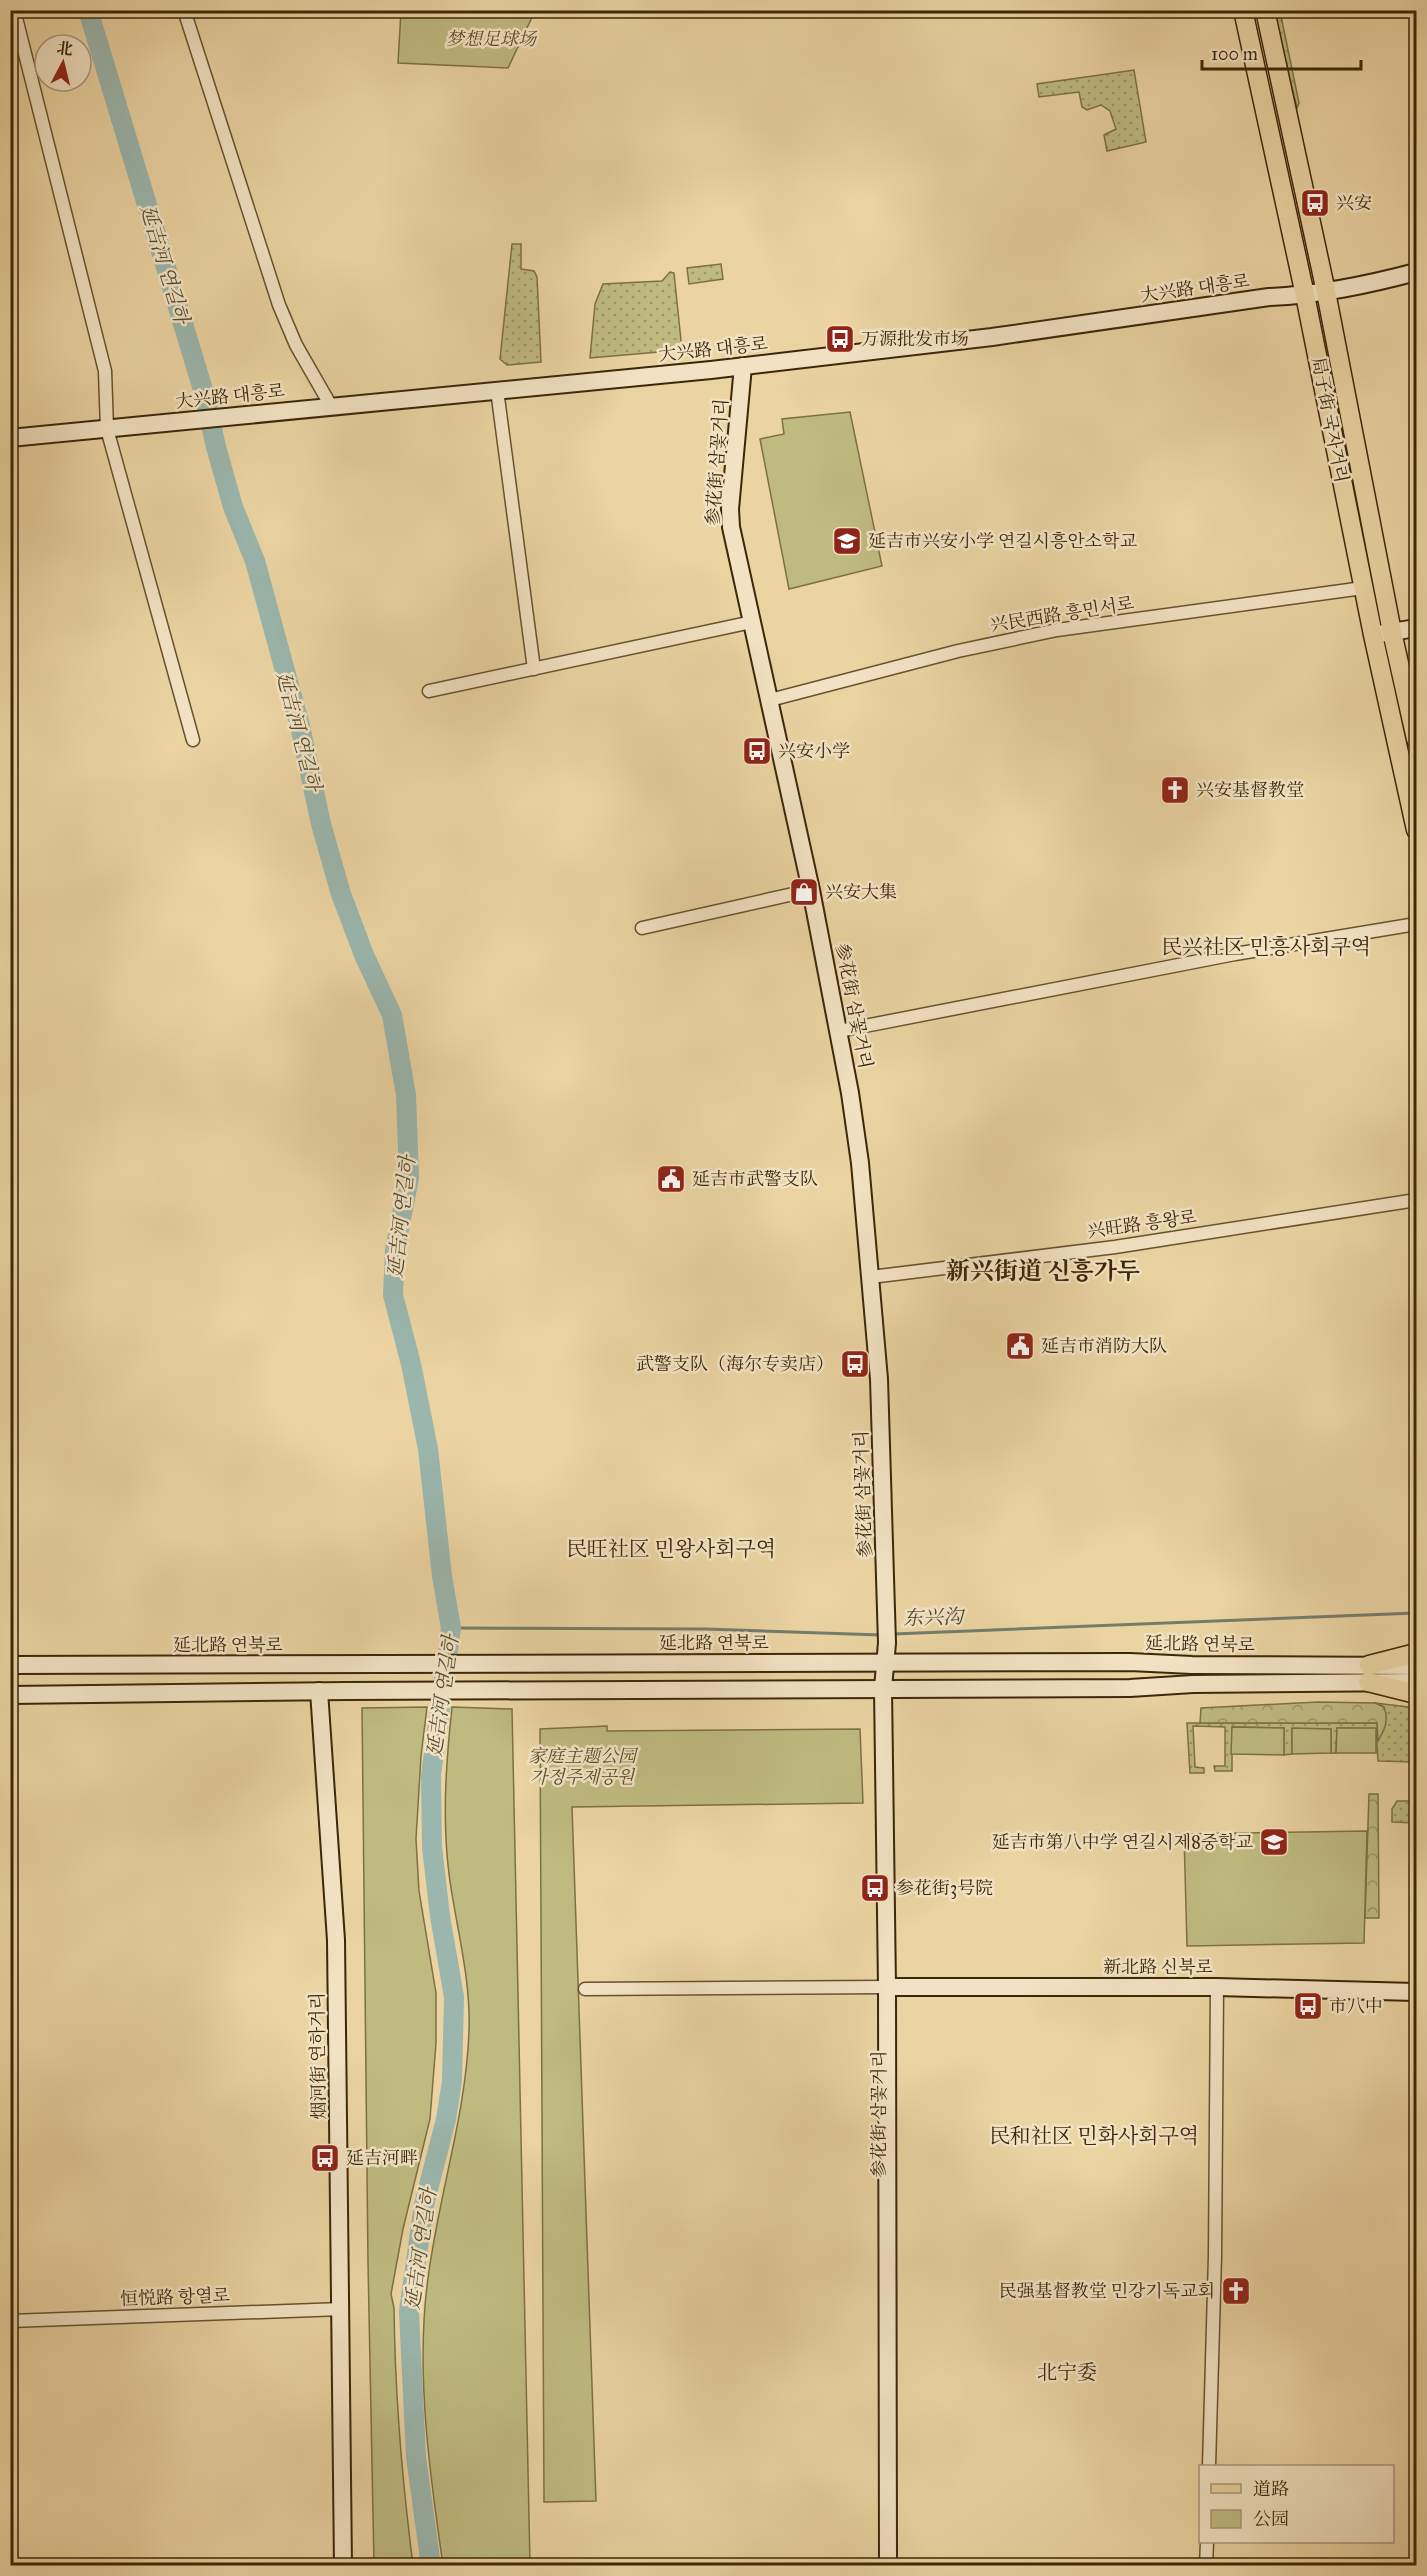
<svg xmlns="http://www.w3.org/2000/svg" width="1427" height="2576" viewBox="0 0 1427 2576" font-family="'IM FELL Great Primer','Noto Serif SC','Noto Serif KR',serif">
	<style>
		.grass { fill: url(#grass-dots); stroke: #7d7044; stroke-width: 1.5 }
		.forest { fill: url(#forest-crowns); stroke: #7d7044; stroke-width: 1.5 }
		.park { fill: #beba80; stroke: #7d7044; stroke-width: 1.5 }
		.lines { fill: none; stroke-linecap: round; stroke-linejoin: round }
		.stream { stroke: #747d6b; stroke-width: 3 }
		.river { stroke: #9ab6ad; stroke-width: 20 }
		.street-casing { stroke: #68522f; stroke-width: 15 }
		.secondary-casing { stroke: #3c2709; stroke-width: 20 }
		.primary-casing { stroke: #3c2709; stroke-width: 21 }
		.street { stroke: #f2e2c3; stroke-width: 12 }
		.secondary { stroke: #f2e2c3; stroke-width: 16 }
		.primary { stroke: #ebd3a2; stroke-width: 18 }
		.labels { text-anchor: middle; stroke-width: 5; stroke-linejoin: round; paint-order: stroke }
		.park-label { font-size: 18px; font-style: italic; fill: #5c4c27; stroke: #f2e2c3 }
		.poi-label { font-size: 18px; fill: #3c2709; stroke: #f2e2c3; text-anchor: start }
		.street-label { font-size: 18px; fill: #3c2709; stroke: #f2e2c3 }
		.water-label { font-size: 20px; font-style: italic; fill: #544b32; stroke: #f2e2c3 }
		.neighbourhood-label { font-size: 20px; fill: #3c2709; stroke: #f2e2c3 }
		.quarter-label { font-size: 21px; fill: #3c2709; stroke: #f2e2c3 }
		.district-label { font-size: 24px; font-weight: bold; fill: #3c2709; stroke: #f2e2c3 }
	</style>
	<defs>
		<pattern id="grass-dots" width="8" height="8" patternUnits="userSpaceOnUse" patternTransform="scale(1.5)"><rect width="8" height="8" fill="#beba80"/><path d="M2 2h.1M6 6h.1" fill="none" stroke="#9c9767" stroke-width="1.8" stroke-linecap="round"/></pattern>
		<pattern id="forest-crowns" width="20" height="18" patternUnits="userSpaceOnUse" patternTransform="scale(1.5)"><rect width="20" height="18" fill="#beba80"/><path d="M2 6a3 3 0 1 1 6 0M12 15a3 3 0 1 1 6 0" fill="none" stroke="#9c9767"/></pattern>
	</defs>
	<rect width="100%" height="100%" fill="#ebd3a2"/>
	<filter id="stains"><feTurbulence type="fractalNoise" baseFrequency=".00333" numOctaves="4"/><feColorMatrix values="0 0 0 0 .2 0 0 0 0 .09 0 0 0 0 .02 0 0 0 .5 -.17"/></filter>
	<radialGradient id="worn" r=".72"><stop offset=".6" stop-color="#630" stop-opacity="0"/><stop offset="1" stop-color="#630" stop-opacity=".3"/></radialGradient>
	<g class="grass">
		<path d="M1273,11H1280L1299,103L1297,108Z"/>
		<path d="M1134,70L1146,142L1107,151L1104,135L1116,129L1110,111L1101,105L1087,110L1082,107L1079,92L1039,97L1037,84Z"/>
		<path d="M512,244H521V269L534,271L537,277L541,362L507,365L500,359Z"/>
		<path d="M721,264L723,279L689,284L687,268Z"/>
		<path d="M670,272L674,273L682,350L590,358L595,304L603,284L662,281Z"/>
		<path d="M1375,1703L1416,1708V1762L1378,1761L1376,1729L1337,1728L1336,1753H1331V1729H1292V1754L1284,1755V1728L1232,1727V1771H1215L1214,1766H1225V1727L1193,1726L1195,1767L1204,1768V1773H1190L1187,1723H1378V1740L1384,1707Z"/>
		<path d="M1397,1801H1416V1823L1392,1822V1809Z"/>
	</g>
	<g class="forest">
		<path d="M1318,1702L1375,1703L1384,1707C1389,1720 1385,1729 1378,1741L1377,1723H1200L1201,1708Z"/>
		<path d="M1369,1794H1378L1379,1918H1365Z"/>
	</g>
	<g class="park">
		<path d="M401,11V10L535,11L508,68L398,63Z"/>
		<path d="M850,412L882,566L789,589L760,439L784,434L782,419Z"/>
		<path d="M427,1707L421,1756L416,1839L419,1891L436,1993V2043L430,2119L403,2229L391,2294L394,2308C395,2395 402,2480 413,2565H374L368,2263L362,1708Z"/>
		<path d="M452,1707L512,1709L530,2565H443C430,2476 416,2375 427,2286C437,2200 466,2117 469,2031C471,1978 456,1927 449,1874C442,1818 446,1763 452,1707Z"/>
		<path d="M607,1726V1731L860,1729L863,1803L572,1807L596,2501L544,2502L540,1729Z"/>
		<path d="M1232,1727L1284,1728V1755L1231,1754Z"/>
		<path d="M1292,1728L1331,1729V1753L1292,1754Z"/>
		<path d="M1337,1728H1376V1753H1336Z"/>
		<path d="M1367,1831L1364,1943L1187,1946L1184,1834Z"/>
	</g>
	<g class="lines">
		<g class="stream">
			<path d="M451,1628L706,1629L881,1635"/>
			<path d="M894,1634L1416,1613"/>
		</g>
		<path class="river" d="M88,10L204,393L216,447L233,507L255,561L300,726L321,824L341,894L364,955L392,1015L406,1095L409,1178L395,1250L393,1295L411,1364L428,1449L442,1576L451,1628L431,1775L432,1847L440,1916L454,1997L452,2081L446,2119L424,2205L409,2311L416,2457L431,2566"/>
		<g class="street-casing">
			<g id="street">
				<path d="M14,10L105,371L107,429L193,740"/>
				<path d="M184,10L279,305L296,345L331,406"/>
				<path d="M497,390L534,669"/>
				<path d="M429,691L752,622"/>
				<path d="M770,700L958,651L1057,630L1363,588"/>
				<path d="M642,928L811,890"/>
				<path d="M839,1031L1235,954L1416,924"/>
				<path d="M871,1277L1115,1247L1416,1200"/>
				<path d="M585,1989L887,1987"/>
				<path d="M10,2321L342,2309"/>
				<path d="M1209,2466L1215,2256L1217,1987"/>
				<path d="M1206,2566L1207,2542"/>
			</g>
		</g>
		<g class="secondary-casing">
			<g id="secondary">
				<path d="M743,366L730,509L731,527L811,890L850,1093L860,1163L879,1379L887,1643L883,1688L887,1987L888,2566"/>
				<path d="M10,438L711,370L992,337L1269,297C1320,295 1367,285 1416,272"/>
				<path d="M1379,634L1416,628"/>
				<path d="M10,1665L1130,1662L1192,1665L1416,1666"/>
				<path d="M319,1691L336,1940L343,2566"/>
				<path d="M10,1695L346,1691L1130,1688L1193,1684L1416,1682"/>
				<path d="M887,1987H1217L1416,1992"/>
			</g>
		</g>
		<g class="primary-casing">
			<g id="primary">
				<path d="M1243,10L1305,295L1373,635L1416,830"/>
				<path d="M1265,10L1326,292L1392,632L1416,739"/>
				<path d="M1369,1665L1416,1653"/>
				<path d="M1368,1682L1416,1694"/>
			</g>
		</g>
		<use href="#street" class="street"/>
		<use href="#secondary" class="secondary"/>
		<use href="#primary" class="primary"/>
	</g>
	<defs>
		<g id="bus-square" transform="scale(1.5)"><rect x="-9" y="-9" width="18" height="18" rx="4" fill="#8f2418" stroke="#f2e2c3"/><path d="M-5-6H5V4H4V6H2V4H-2V6H-4V4H-5ZM-3.5-4V0h7V-4ZM-3.5 1.2v1.5H-2V1.2ZM2 1.2v1.5H3.5V1.2Z" fill="#fff"/></g>
		<g id="school-square" transform="scale(1.5)"><rect x="-9" y="-9" width="18" height="18" rx="4" fill="#8f2418" stroke="#f2e2c3"/><path d="M0-5L7-2L0 1L-7-2ZM-4 1L0 2.5L4 1V4Q0 6-4 4Z" fill="#fff"/></g>
		<g id="church-square" transform="scale(1.5)"><rect x="-9" y="-9" width="18" height="18" rx="4" fill="#8f2418" stroke="#f2e2c3"/><path d="M-1.2-6h2.4v3.5h3.3v2.4h-3.3V6h-2.4V-.1h-3.3v-2.4h3.3Z" fill="#fff"/></g>
		<g id="shop-square" transform="scale(1.5)"><rect x="-9" y="-9" width="18" height="18" rx="4" fill="#8f2418" stroke="#f2e2c3"/><path d="M-5-2.5h2.3a2.7 3.5 0 0 1 5.4 0H5L5.5 6h-11ZM-1.5-2.5h3a1.5 2.3 0 0 0-3 0Z" fill="#fff"/></g>
		<g id="civic-square" transform="scale(1.5)"><rect x="-9" y="-9" width="18" height="18" rx="4" fill="#8f2418" stroke="#f2e2c3"/><path d="M-.6-6.5H3V-4.5H.6V-3L4-1V1h2V6H-6V1h2V-1L-.6-3ZM-1.2 2.5V6h2.4V2.5Z" fill="#fff"/></g>
	</defs>
	<g fill-rule="evenodd">
		<use href="#bus-square" x="1315" y="203"/>
		<use href="#bus-square" x="840" y="339"/>
		<use href="#school-square" x="847" y="541"/>
		<use href="#bus-square" x="757" y="751"/>
		<use href="#church-square" x="1175" y="790"/>
		<use href="#shop-square" x="804" y="892"/>
		<use href="#civic-square" x="671" y="1179"/>
		<use href="#civic-square" x="1020" y="1346"/>
		<use href="#bus-square" x="855" y="1364"/>
		<use href="#school-square" x="1274" y="1842"/>
		<use href="#bus-square" x="875" y="1888"/>
		<use href="#bus-square" x="1308" y="2006"/>
		<use href="#bus-square" x="325" y="2158"/>
		<use href="#church-square" x="1236" y="2291"/>
	</g>
	<g class="labels">
		<g class="park-label">
			<text x="491" y="45">梦想足球场</text>
			<text x="582" y="1762">家庭主题公园<tspan x="582" dy="21">가정주제공원</tspan></text>
		</g>
		<g class="poi-label">
			<text x="1336" y="209">兴安</text>
			<text x="861" y="345">万源批发市场</text>
			<text x="868" y="547">延吉市兴安小学 연길시흥안소학교</text>
			<text x="778" y="757">兴安小学</text>
			<text x="1196" y="796">兴安基督教堂</text>
			<text x="825" y="898">兴安大集</text>
			<text x="692" y="1185">延吉市武警支队</text>
			<text x="1041" y="1352">延吉市消防大队</text>
			<text x="834" y="1370" text-anchor="end">武警支队（海尔专卖店）</text>
			<text x="1253" y="1848" text-anchor="end">延吉市第八中学 연길시제8중학교</text>
			<text x="896" y="1894">参花街3号院</text>
			<text x="1329" y="2012">市八中</text>
			<text x="346" y="2164">延吉河畔</text>
			<text x="1215" y="2297" text-anchor="end">民强基督教堂 민강기독교회</text>
		</g>
		<g class="street-label">
			<text transform="translate(1195 288) rotate(-8)" y="6">大兴路 대흥로</text>
			<text transform="translate(713 349) rotate(-6)" y="6">大兴路 대흥로</text>
			<text transform="translate(230 396) rotate(-6)" y="6">大兴路 대흥로</text>
			<text transform="translate(1330 420) rotate(79)" y="6">局子街 국자거리</text>
			<text transform="translate(717 462) rotate(-86)" y="6">参花街 삼꽃거리</text>
			<text transform="translate(1062 614) rotate(-9)" y="6">兴民西路 흥민서로</text>
			<text transform="translate(854 1006) rotate(79)" y="6">参花街 삼꽃거리</text>
			<text transform="translate(1142 1224) rotate(-8)" y="6">兴旺路 흥왕로</text>
			<text transform="translate(863 1494) rotate(-92)" y="6">参花街 삼꽃거리</text>
			<text x="714" y="1649">延北路 연북로</text>
			<text transform="translate(1200 1644) rotate(1)" y="6">延北路 연북로</text>
			<text x="228" y="1651">延北路 연북로</text>
			<text x="1158" y="1973">新北路 신북로</text>
			<text transform="translate(318 2056) rotate(-91)" y="6">烟河街 연하거리</text>
			<text transform="translate(879 2114) rotate(-90)" y="6">参花街 삼꽃거리</text>
			<text transform="translate(175 2297) rotate(-2)" y="6">恒悦路 항열로</text>
		</g>
		<g class="water-label">
			<text transform="translate(165 264) rotate(73)" y="7">延吉河 연길하</text>
			<text transform="translate(299 731) rotate(75)" y="7">延吉河 연길하</text>
			<text transform="translate(401 1217) rotate(-84)" y="7">延吉河 연길하</text>
			<text transform="translate(933 1617) rotate(-2)" y="7">东兴沟</text>
			<text transform="translate(442 1696) rotate(-82)" y="7">延吉河 연길하</text>
			<text transform="translate(420 2249) rotate(-82)" y="7">延吉河 연길하</text>
		</g>
		<g class="neighbourhood-label">
			<text x="1067" y="2379">北宁委</text>
		</g>
		<g class="quarter-label">
			<text x="1266" y="954">民兴社区 민흥사회구역</text>
			<text x="671" y="1556">民旺社区 민왕사회구역</text>
			<text x="1094" y="2143">民和社区 민화사회구역</text>
		</g>
		<g class="district-label">
			<text x="1043" y="1279">新兴街道 신흥가두</text>
		</g>
	</g>
	<rect width="1427" height="2576" fill="none" stroke="#ebd3a2" stroke-width="36"/>
	<rect x="12" y="12" width="1403" height="2552" fill="none" stroke="#3c2709" stroke-width="3"/>
	<rect x="18" y="18" width="1391" height="2540" fill="none" stroke="#3c2709" stroke-width="1.5"/>
	<rect x="1199" y="2465" width="195" height="78" fill="#f2e2c3" stroke="#a99779" stroke-width="1.5"/>
	<rect x="1211" y="2484" width="30" height="9" fill="#ebd3a2" stroke="#a99779" stroke-width="1.5"/>
	<text x="1253" y="2495" font-size="18" fill="#3c2709">道路</text>
	<rect x="1211" y="2510" width="30" height="18" fill="#beba80" stroke="#a99779" stroke-width="1.5"/>
	<text x="1253" y="2525" font-size="18" fill="#3c2709">公园</text>
	<g transform="translate(63 63) rotate(7)"><circle r="28" fill="#f2e2c3" stroke="#a99779" stroke-width="1.5"/>
	<path d="M0-4.5L10 22L0 15L-10 22Z" fill="#8f2418"/>
	<text y="-9" font-size="16" font-weight="bold" text-anchor="middle" fill="#3c2709">北</text>
	</g>
	<path d="M1202 60v9h159v-9" fill="none" stroke="#3c2709" stroke-width="3"/>
	<text x="1211" y="60" font-size="18" fill="#3c2709" stroke="#f2e2c3" stroke-width="4.5" paint-order="stroke">100 m</text>
	<rect width="100%" height="100%" filter="url(#stains)"/>
	<rect width="100%" height="100%" fill="url(#worn)"/>
</svg>
